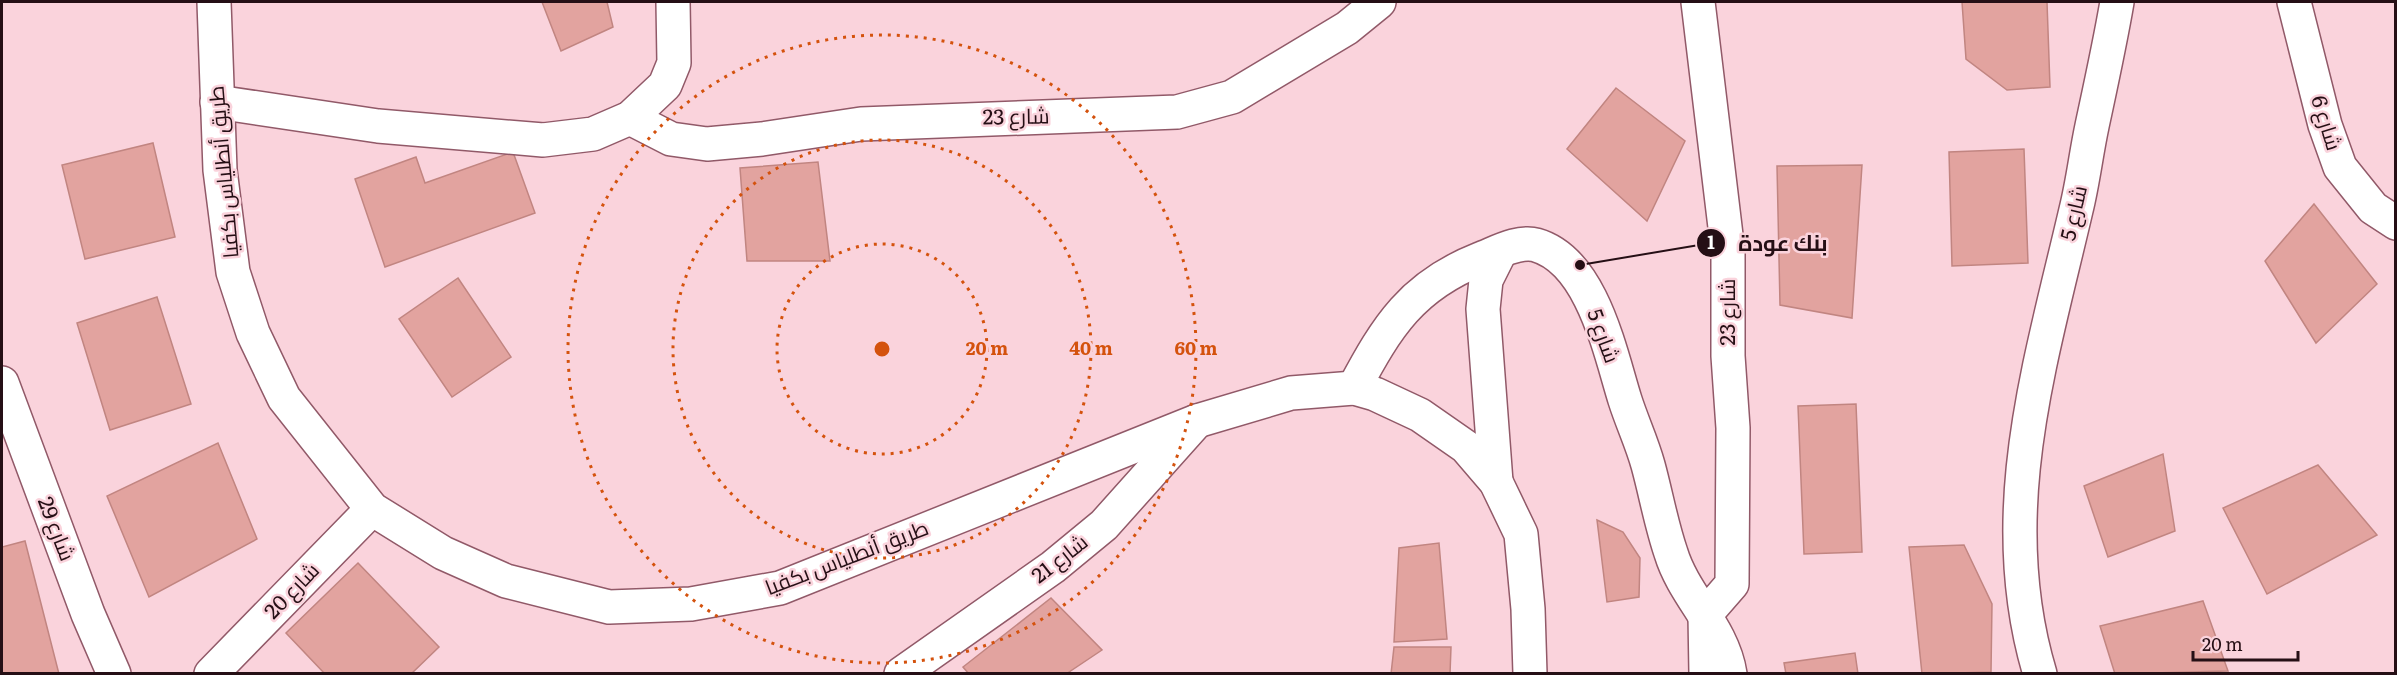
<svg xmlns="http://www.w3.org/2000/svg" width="2397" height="675" viewBox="0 0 2397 675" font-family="Literata,Cairo,serif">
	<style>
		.building { fill: #e2a39f; stroke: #c18581; stroke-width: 1.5 }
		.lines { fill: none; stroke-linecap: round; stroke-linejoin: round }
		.street-casing { stroke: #915968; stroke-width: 36 }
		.highway-casing { stroke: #915968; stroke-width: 36 }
		.street { stroke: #fff; stroke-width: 33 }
		.highway { stroke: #fff; stroke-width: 33 }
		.ring { fill: none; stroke: #d4520d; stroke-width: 3; stroke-dasharray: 3 6 }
		.labels { text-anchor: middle; stroke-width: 5; stroke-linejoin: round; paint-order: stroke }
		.street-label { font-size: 21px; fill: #250f15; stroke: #fad3dc }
		.centre { fill: #d4520d; stroke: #fad3dc; stroke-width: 3 }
		.ring-label { font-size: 18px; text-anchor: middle; font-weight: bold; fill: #d4520d; stroke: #fad3dc; stroke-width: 5; stroke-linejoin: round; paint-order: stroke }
		.leader { fill: none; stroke: #250f15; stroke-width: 2 }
		.callout-dot { fill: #250f15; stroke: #fad3dc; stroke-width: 2 }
		.mark-label { font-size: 18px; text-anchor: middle; font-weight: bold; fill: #fff }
		.callout-label { font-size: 22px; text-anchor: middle; font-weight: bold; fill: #250f15; stroke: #fad3dc; stroke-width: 5; stroke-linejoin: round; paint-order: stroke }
	</style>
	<rect width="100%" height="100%" fill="#fad3dc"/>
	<g class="building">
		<path d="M542,2H607L613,27L561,51Z"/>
		<path d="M1962,2H2047L2050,87L2007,90L1966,59Z"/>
		<path d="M1616,88L1685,141L1647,221L1567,149Z"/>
		<path d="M153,143L175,237L85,259L62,165Z"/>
		<path d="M2024,149L2028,263L1952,266L1949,152Z"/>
		<path d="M513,152L535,213L385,267L355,179L416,157L425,183Z"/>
		<path d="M818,162L830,261H747L740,168Z"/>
		<path d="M1862,165L1852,318L1780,305L1777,166Z"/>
		<path d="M2314,204L2377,284L2316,343L2265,261Z"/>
		<path d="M458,278L511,357L452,397L399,319Z"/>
		<path d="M157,297L191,404L110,430L77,323Z"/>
		<path d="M1856,404L1862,552L1804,554L1798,406Z"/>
		<path d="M218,443L257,539L149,597L107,496Z"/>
		<path d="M2163,454L2175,531L2108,557L2084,486Z"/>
		<path d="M2318,465L2377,535L2267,594L2223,508Z"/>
		<path d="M1597,520L1623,532L1640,558L1639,597L1607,602Z"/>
		<path d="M25,541L59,674H2V547Z"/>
		<path d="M1439,543L1447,639L1394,642L1399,548Z"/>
		<path d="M1964,545L1992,604L1991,672L1922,674L1909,547Z"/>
		<path d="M358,563L439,647L411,674H325L286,633Z"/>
		<path d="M1051,598L1102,650L1066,674H969L963,667Z"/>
		<path d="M2203,601L2228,671L2115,674L2100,626Z"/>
		<path d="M1394,647H1451L1450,674H1391Z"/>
		<path d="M1855,653L1858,674H1786L1784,663Z"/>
	</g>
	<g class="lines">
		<g class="street-casing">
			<g id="street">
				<path d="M1698,2L1728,252V356L1733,428L1732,584L1705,615L1706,674"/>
				<path d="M2294,2L2325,125L2340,167L2373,208L2396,223"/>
				<path d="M217,102L378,126L543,140L593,134L630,118L665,85L674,63L673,2"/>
				<path d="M630,118L671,139L707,144L762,139L861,124L1177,112L1232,97L1347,28L1379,2"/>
				<path d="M2,383L88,614L114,674"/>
				<path d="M1354,388C1387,326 1412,286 1480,259C1496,253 1519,240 1536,245C1592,261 1610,352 1625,400C1632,422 1642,443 1648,465C1656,494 1661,524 1671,553C1684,596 1723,628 1730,674"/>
				<path d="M1496,482L1483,309L1486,280L1500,252"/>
				<path d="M211,674L372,509"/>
				<path d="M901,674L1053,567L1104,525L1197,421"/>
				<path d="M2040,674C1992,515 2040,365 2076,210C2083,182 2086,154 2092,126C2101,84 2110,43 2117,2"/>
			</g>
		</g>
		<g class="highway-casing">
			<path id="highway" d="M214,2L220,170L233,272L253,333L284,398L372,509L443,553L506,581L609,607L691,604L780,588L1197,421L1291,393L1354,388L1375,394L1420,415L1466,447L1496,482L1521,534L1528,609L1530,674"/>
		</g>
		<use href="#street" class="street"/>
		<use href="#highway" class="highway"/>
	</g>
	<g class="ring">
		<circle cx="882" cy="349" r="105"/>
		<circle cx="882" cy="349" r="209"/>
		<circle cx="882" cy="349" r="314"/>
	</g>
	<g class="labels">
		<g class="street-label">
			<text transform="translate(1016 117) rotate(-1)" y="7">شارع 23</text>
			<text transform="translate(2326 123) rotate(73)" y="7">شارع 6</text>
			<text transform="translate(224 172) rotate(-95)" y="7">طريق أنطلياس بكفيا</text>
			<text transform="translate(2074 213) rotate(-77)" y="7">شارع 5</text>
			<text transform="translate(1728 312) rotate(-90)" y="7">شارع 23</text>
			<text transform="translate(1603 336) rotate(70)" y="7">شارع 5</text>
			<text transform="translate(56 529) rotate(69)" y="7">شارع 29</text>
			<text transform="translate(847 558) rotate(-21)" y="7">طريق أنطلياس بكفيا</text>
			<text transform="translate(1060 559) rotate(-38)" y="7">شارع 21</text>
			<text transform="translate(292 591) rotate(-46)" y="7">شارع 20</text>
		</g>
	</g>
	<circle cx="882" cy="349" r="9" class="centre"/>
	<g class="ring-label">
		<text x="987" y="355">20 m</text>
		<text x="1091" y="355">40 m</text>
		<text x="1196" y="355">60 m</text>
	</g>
	<path class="leader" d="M1580 265L1711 243"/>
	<g class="callout-dot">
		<circle cx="1580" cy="265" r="6"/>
		<circle cx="1711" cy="243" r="15"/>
	</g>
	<g class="mark-label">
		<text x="1711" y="249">1</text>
	</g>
	<g class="callout-label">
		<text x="1783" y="251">بنك عودة</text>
	</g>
	<rect width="2397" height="675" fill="none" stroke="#250f15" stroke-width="6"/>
	<path d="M2193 651v9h105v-9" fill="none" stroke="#250f15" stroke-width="3"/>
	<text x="2202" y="651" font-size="18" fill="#250f15" stroke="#fad3dc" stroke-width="4.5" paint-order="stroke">20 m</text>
</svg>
